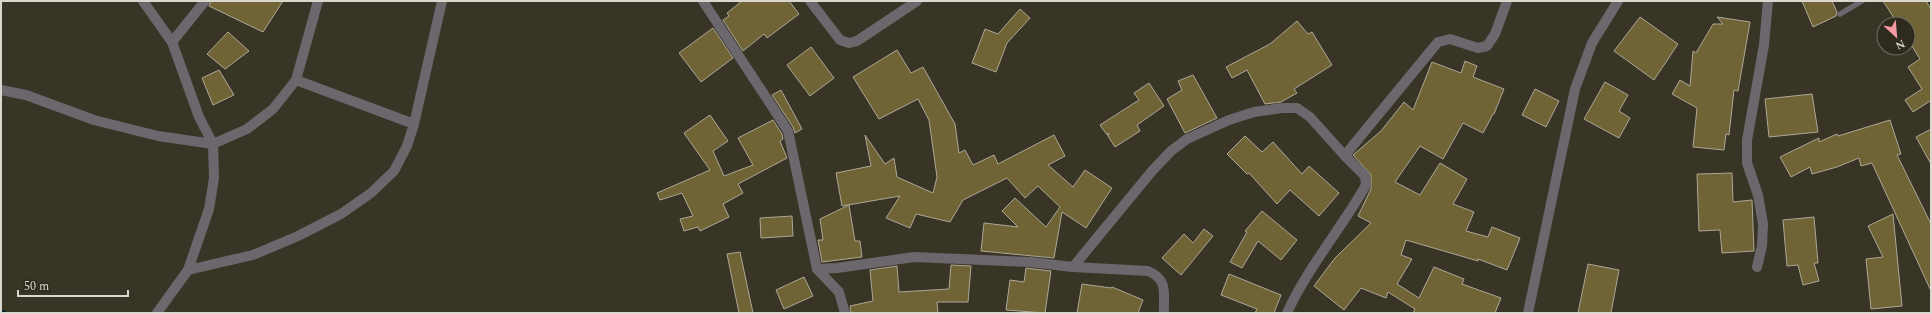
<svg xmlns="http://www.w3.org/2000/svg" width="1932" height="314" viewBox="0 0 1932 314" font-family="Spectral,serif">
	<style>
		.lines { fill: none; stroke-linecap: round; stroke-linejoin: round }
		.stream { stroke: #03232b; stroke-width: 4.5 }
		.building { fill: #706336; stroke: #ada897 }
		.service { stroke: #6c676c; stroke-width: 5.5 }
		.minor { stroke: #6c676c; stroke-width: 10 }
		.tertiary { stroke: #6c676c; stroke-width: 10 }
	</style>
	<rect width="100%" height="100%" fill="#383526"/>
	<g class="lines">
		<path class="stream" d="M1,312L4,313"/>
	</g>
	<g class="building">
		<path d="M211,1H283L263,32L209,6Z"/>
		<path d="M742,1H789L799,14L767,38L764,34L743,51L723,20L729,16L727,13Z"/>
		<path d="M1802,1H1832L1837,12L1836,16L1813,27Z"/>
		<path d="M1883,1H1926L1931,9V103L1930,101L1913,112L1905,100L1922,89L1908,67L1920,59L1908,40V24H1898Z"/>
		<path d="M1020,9L1030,18L1007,43L996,72L972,63L985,29L998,34Z"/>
		<path d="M1640,17L1678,44L1654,80L1614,51Z"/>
		<path d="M1717,17L1750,22L1738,91L1734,90L1729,135L1726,134L1724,150L1693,147L1697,108L1672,94L1680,80L1690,86L1693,51L1696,53L1713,24H1723Z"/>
		<path d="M1297,21L1308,34L1312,32L1332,65L1294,89L1297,93L1281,102L1265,104L1247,70L1232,78L1226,67L1270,44Z"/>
		<path d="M713,28L733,58L701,82L679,53Z"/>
		<path d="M228,32L249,51L225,69L207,54Z"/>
		<path d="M811,47L834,78L810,96L787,65Z"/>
		<path d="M897,50L911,73L923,67L955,124L959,153L965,150L973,165L994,155L998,164L1054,135L1065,156L1048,165L1073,187L1085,170L1112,188L1086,228L1062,212L1054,258L981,251L984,223L1018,227L1002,211L1015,198L1046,227L1060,207L1038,186L1025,198L1007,178L963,200L950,222L916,214L910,228L886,218L900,196L842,206L836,173L871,166L865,135L885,164L894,158L897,177L933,193L937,177L929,120L918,99L879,119L853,77Z"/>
		<path d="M1465,61L1477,66L1473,77L1504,89L1494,114H1493L1483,133L1463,123L1443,159L1420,146L1395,182L1420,195L1440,163L1467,179L1453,204L1474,212L1466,231L1488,237L1492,227L1520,238L1507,270L1478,259V261L1406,240L1401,255L1412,259L1397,284L1419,298L1434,267L1464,279L1462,284L1501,298L1495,313H1413L1415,309L1388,292L1386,298L1361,288L1344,310L1314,286L1335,258L1371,223L1358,216L1371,189V175L1353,155L1381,131L1404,102L1413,110L1432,62L1461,73Z"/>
		<path d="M219,70L234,95L213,105L202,78Z"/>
		<path d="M1193,75L1217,118L1185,133L1167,99L1182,90L1178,81Z"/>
		<path d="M1605,82L1628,95L1619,111L1630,118L1619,138L1584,119Z"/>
		<path d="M1149,83L1164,106L1137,125L1140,131L1115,147L1108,136L1109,133L1107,135L1100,125L1139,100L1134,93Z"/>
		<path d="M1535,89L1559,101L1546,127L1522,115Z"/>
		<path d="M781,90L802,129L795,133L793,127L772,95Z"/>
		<path d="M1812,94L1818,132L1769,137L1765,99Z"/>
		<path d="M710,115L728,141L713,151L724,176L753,165L738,138L773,120L782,134L783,139L780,141L787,158L738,184L743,193L723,204L729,217L700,231L698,227L684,231L680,219L693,216L682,193L660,200L657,193L710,170L684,133Z"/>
		<path d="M1890,120L1901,154L1897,155L1931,224V291L1872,163L1861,166L1859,158L1837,167L1812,174L1810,167L1791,177L1780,157L1819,138V142L1837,134L1838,136Z"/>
		<path d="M1931,129V164L1916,137Z"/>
		<path d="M1245,136L1262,152L1273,142L1302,174L1309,166L1339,193L1319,216L1290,190L1277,204L1249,173L1247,174L1227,154Z"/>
		<path d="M1732,173L1733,202L1752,200L1754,251L1722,253L1720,230L1699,231L1697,174Z"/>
		<path d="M849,205L855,241H860L862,257L822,262L818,240H823L820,219Z"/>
		<path d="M1262,211L1297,240L1281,260L1258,241L1242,268L1230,262L1247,232L1245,231Z"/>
		<path d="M1893,214L1902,306L1871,309L1866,259L1883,257L1868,226Z"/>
		<path d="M792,216L793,236L761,238L760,218Z"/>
		<path d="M1814,217L1818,263H1814L1819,281L1803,285L1798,265L1787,266L1783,220Z"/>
		<path d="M1204,229L1213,236L1181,275L1162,258L1184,234L1193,243Z"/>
		<path d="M740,252L753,313H739L727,254Z"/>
		<path d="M1588,264L1619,270L1611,313H1578Z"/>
		<path d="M951,265L971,266L968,302H937L938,313H851L850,306L873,301L870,270L897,266L899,292L949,289Z"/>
		<path d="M1026,268L1051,271L1045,313L1006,310L1010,280L1024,282Z"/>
		<path d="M1229,274L1281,295L1274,313H1255L1257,309L1221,295Z"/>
		<path d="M804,277L813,296L784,309L776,290Z"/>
		<path d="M1082,284L1111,288L1112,287L1143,300L1138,313H1077Z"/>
	</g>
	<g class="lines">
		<path class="service" d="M1840,14L1862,1"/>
		<g class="minor">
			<path d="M703,1L788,131L817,269L839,292L845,313"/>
			<path d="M810,1L840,40L849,43L857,41L917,1"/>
			<path d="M172,42L205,1"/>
			<path d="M296,80L414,124"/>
			<path d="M1,90L26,95L94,120L158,136L213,144L247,129L273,109L296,80L318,1"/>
			<path d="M1073,267L1152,171L1171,151L1187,139L1229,120L1254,112L1282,108H1297L1310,117L1345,156"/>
			<path d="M1757,267L1762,246L1763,224L1758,195L1747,163V140L1764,45L1768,1"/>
			<path d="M817,269L837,268L914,257L1030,262L1073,267L1148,271C1169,280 1163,294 1164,313"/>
			<path d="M188,270L253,255L298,236L341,214L371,193L394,171L407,146L414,124L442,1"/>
			<path d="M1287,313C1308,267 1341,229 1366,185L1365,176L1345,156L1350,149L1438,42L1450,39L1478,48L1487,46L1495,34L1507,1"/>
			<path d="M1528,313L1575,89L1592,43L1618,1"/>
		</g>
		<path class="tertiary" d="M143,1L172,42L199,117L213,144L214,178L209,209L188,270L157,313"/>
	</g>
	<rect width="1932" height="314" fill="none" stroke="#d9d7ce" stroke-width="4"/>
	<g transform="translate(1896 36) rotate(154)"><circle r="19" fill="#2e2a1d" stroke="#726f64"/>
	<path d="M0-3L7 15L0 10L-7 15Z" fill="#f49aa3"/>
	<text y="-6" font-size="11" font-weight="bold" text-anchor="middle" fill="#d9d7ce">N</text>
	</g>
	<path d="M18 290v6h110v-6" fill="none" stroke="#d9d7ce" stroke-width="2"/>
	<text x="24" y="290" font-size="12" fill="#d9d7ce" stroke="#2e2a1d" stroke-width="3" paint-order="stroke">50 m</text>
</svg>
